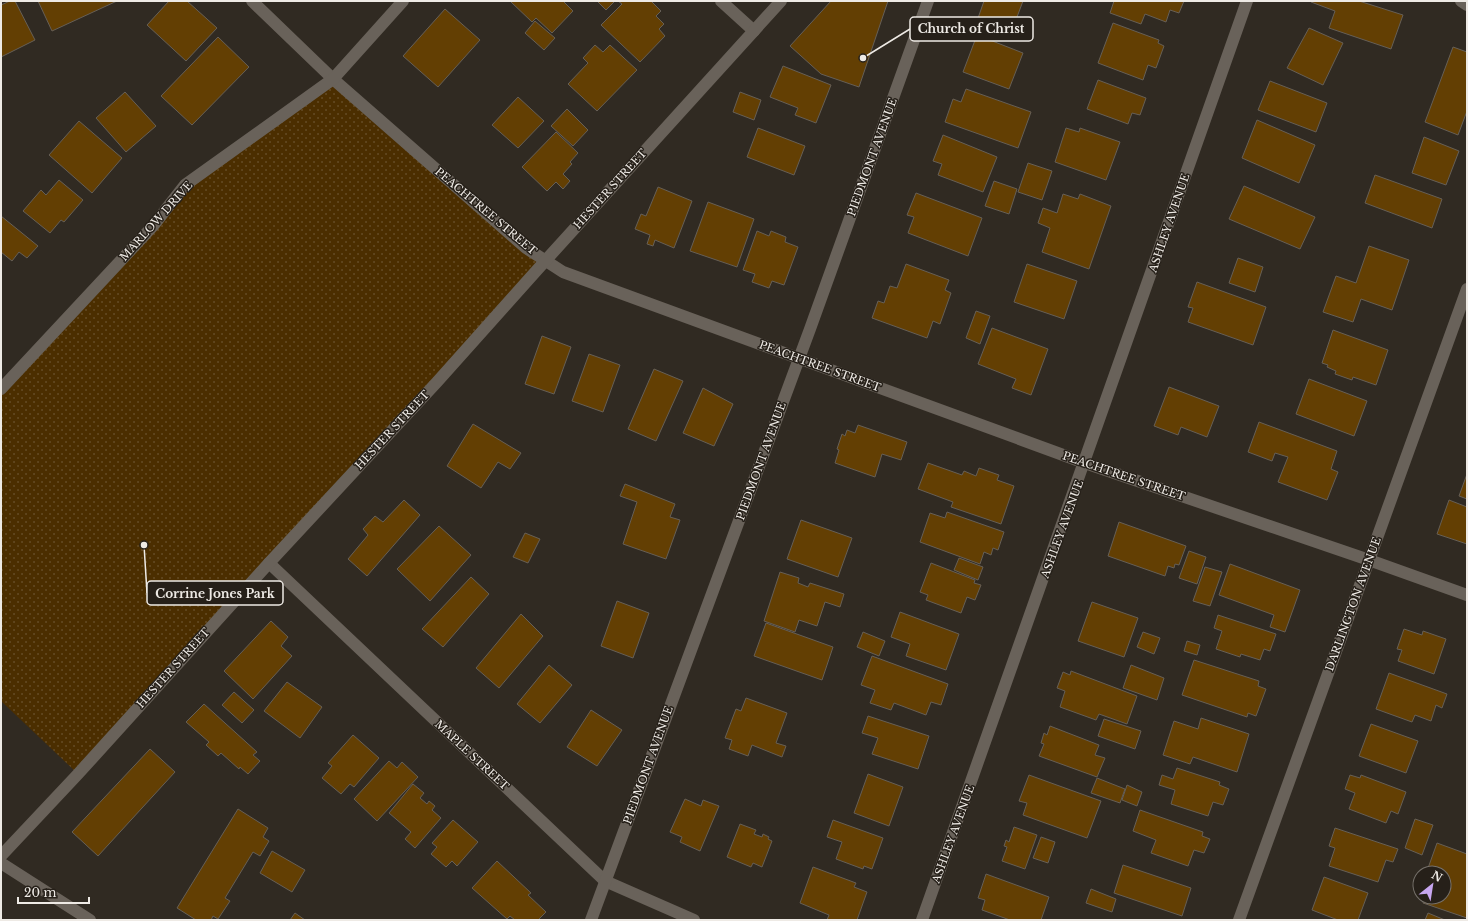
<svg xmlns="http://www.w3.org/2000/svg" width="1468" height="921" viewBox="0 0 1468 921" font-family="'Libre Baskerville',serif">
	<style>
		.park { fill: url(#park-dots) }
		.building { fill: #633f03; stroke: #665f56 }
		.lines { fill: none; stroke-linecap: round; stroke-linejoin: round }
		.minor { stroke: #69625a; stroke-width: 12 }
		.labels { text-anchor: middle; stroke-width: 3; stroke-linejoin: round; paint-order: stroke }
		.street-label { font-size: 11px; fill: #eeeae5; stroke: #262019 }
		.leader { fill: none; stroke: #eeeae5; stroke-width: 1.5 }
		.callout-dot { fill: #eeeae5; stroke: #262019; stroke-width: 1.5 }
		.callout { fill: #262019; stroke: #eeeae5; stroke-width: 1.5 }
		.callout-label { font-size: 12px; text-anchor: middle; font-weight: bold; fill: #eeeae5 }
	</style>
	<defs>
		<pattern id="park-dots" width="8" height="8" patternUnits="userSpaceOnUse"><rect width="8" height="8" fill="#4b2e00"/><path d="M2 2h.1M6 6h.1" fill="none" stroke="#654c25" stroke-width="1.8" stroke-linecap="round"/></pattern>
	</defs>
	<rect width="100%" height="100%" fill="#302a22"/>
	<path class="park" d="M333,79L546,260L78,774L1,701V389L185,185Z"/>
	<g class="building">
		<path d="M10,1H15L35,40L1,57V5Z"/>
		<path d="M38,1H117L52,31Z"/>
		<path d="M169,1H187L217,28L186,61L147,25Z"/>
		<path d="M510,1H563L573,11L552,33L536,18L532,22Z"/>
		<path d="M597,1H615L606,10Z"/>
		<path d="M618,1H651L661,11L656,16L664,24L659,29L665,36L640,62L601,25L622,4Z"/>
		<path d="M831,1H888L859,87L821,74L790,46Z"/>
		<path d="M984,1H1023L1011,33L977,21Z"/>
		<path d="M1114,1H1184L1179,13L1170,10L1166,22L1145,14L1141,24L1110,13Z"/>
		<path d="M1312,1H1359L1403,15L1391,49L1329,28L1335,11L1311,2Z"/>
		<path d="M445,9L480,40L438,87L403,56Z"/>
		<path d="M535,21L555,38L544,50L525,33Z"/>
		<path d="M1113,23L1159,40L1158,43L1164,46L1156,68L1148,65L1143,80L1098,63Z"/>
		<path d="M1309,28L1343,43L1323,85L1287,68Z"/>
		<path d="M977,35L1023,53L1009,89L963,72Z"/>
		<path d="M218,37L249,67L192,125L161,96Z"/>
		<path d="M595,45L603,52L610,45L637,70L597,111L568,84L588,63L583,58Z"/>
		<path d="M1453,47L1467,52V111L1458,135L1425,122Z"/>
		<path d="M783,66L831,85L816,123L795,115L798,108L770,97Z"/>
		<path d="M1098,80L1146,98L1140,115L1132,113L1128,124L1087,109Z"/>
		<path d="M1270,81L1327,103L1316,132L1258,110Z"/>
		<path d="M966,89L1031,112L1018,148L945,122L953,99L961,102Z"/>
		<path d="M125,92L156,126L126,152L96,118Z"/>
		<path d="M740,92L761,100L754,120L733,112Z"/>
		<path d="M518,97L544,121L518,148L492,125Z"/>
		<path d="M567,109L588,130L573,146L551,126Z"/>
		<path d="M1257,120L1315,145L1299,183L1242,158Z"/>
		<path d="M79,121L122,158L92,193L49,155Z"/>
		<path d="M758,128L805,146L794,175L747,157Z"/>
		<path d="M1066,128L1079,132L1080,128L1120,142L1106,180L1055,162Z"/>
		<path d="M556,132L578,153L570,162L572,164L563,174L570,181L563,189L556,182L547,191L522,167Z"/>
		<path d="M943,135L997,157L983,192L938,175L942,164L933,161Z"/>
		<path d="M1424,137L1459,151L1446,185L1412,173Z"/>
		<path d="M1028,163L1052,171L1042,200L1018,192Z"/>
		<path d="M1375,175L1442,199L1432,228L1365,203Z"/>
		<path d="M59,180L83,200L64,222L61,220L50,233L23,211L41,190L46,195Z"/>
		<path d="M994,181L1017,189L1009,214L985,206Z"/>
		<path d="M1244,186L1315,217L1300,249L1229,219Z"/>
		<path d="M658,187L692,201L674,248L655,240L653,246L647,244L650,235L635,229L641,214L646,216Z"/>
		<path d="M916,193L982,218L968,256L908,233L914,217L907,215Z"/>
		<path d="M1063,194L1078,199L1080,194L1111,206L1089,269L1042,252L1050,228L1038,223L1043,208L1057,213Z"/>
		<path d="M708,202L754,219L737,267L690,251Z"/>
		<path d="M1,216L38,246L27,258L19,252L12,261L1,252Z"/>
		<path d="M757,231L769,236L771,231L786,237L785,242L798,247L784,285L772,281L769,288L752,282L755,274L743,270Z"/>
		<path d="M1369,246L1409,260L1392,310L1361,299L1353,322L1323,312L1336,276L1356,283Z"/>
		<path d="M1238,258L1263,267L1255,292L1229,283Z"/>
		<path d="M906,264L949,280L945,290L951,293L940,324L933,321L927,338L872,318L878,301L884,303L890,286L897,288Z"/>
		<path d="M1027,264L1077,281L1064,319L1014,302Z"/>
		<path d="M1197,282L1266,307L1253,345L1188,322L1193,308L1188,307Z"/>
		<path d="M976,311L990,316L980,344L966,338Z"/>
		<path d="M992,328L1048,349L1031,395L1012,388L1016,379L978,364Z"/>
		<path d="M1333,330L1388,350L1376,385L1353,377L1352,380L1335,374L1336,371L1327,367L1328,365L1322,363Z"/>
		<path d="M542,336L571,347L554,394L525,384Z"/>
		<path d="M589,354L620,365L603,412L572,401Z"/>
		<path d="M654,369L683,381L656,441L628,429Z"/>
		<path d="M1309,379L1367,401L1354,436L1296,414Z"/>
		<path d="M1169,387L1219,406L1207,437L1181,427L1178,435L1154,426Z"/>
		<path d="M703,388L733,404L714,446L683,433Z"/>
		<path d="M1259,422L1337,451L1331,469L1338,472L1327,500L1278,482L1288,457L1275,453L1272,461L1248,452Z"/>
		<path d="M473,424L521,453L510,469L498,462L481,488L447,466Z"/>
		<path d="M858,425L907,442L901,460L882,454L875,477L835,463L839,450L837,449L842,434L845,436L847,430L855,433Z"/>
		<path d="M928,463L962,475L964,471L976,476L979,468L999,475L997,480L1014,486L1001,524L951,507L953,502L918,489Z"/>
		<path d="M1467,474V499L1459,496Z"/>
		<path d="M625,484L675,504L670,517L680,520L666,559L623,544L637,502L620,496Z"/>
		<path d="M404,500L420,515L367,576L348,559L368,535L363,529L375,516L383,522Z"/>
		<path d="M1449,500L1467,507V544L1437,534Z"/>
		<path d="M947,512L1004,532L998,550L993,548L991,555L984,552L980,564L920,542L930,513L945,518Z"/>
		<path d="M801,520L852,538L838,577L787,559Z"/>
		<path d="M1119,522L1186,546L1179,565L1175,564L1174,568L1168,566L1165,576L1108,556Z"/>
		<path d="M439,526L471,555L430,601L397,569Z"/>
		<path d="M525,533L540,539L528,563L513,557Z"/>
		<path d="M1189,551L1206,557L1197,584L1179,578Z"/>
		<path d="M959,558L983,567L978,580L954,570Z"/>
		<path d="M931,563L975,580L974,583L981,585L975,600L967,597L961,613L926,600L928,595L920,592Z"/>
		<path d="M1230,564L1300,590L1285,632L1270,627L1274,615L1219,595Z"/>
		<path d="M1205,567L1222,572L1210,606L1193,601Z"/>
		<path d="M780,572L799,578L798,583L808,587L810,583L844,594L840,607L825,602L817,626L799,620L795,632L764,621Z"/>
		<path d="M471,577L489,594L443,647L422,629Z"/>
		<path d="M617,601L649,613L633,658L601,646Z"/>
		<path d="M1092,602L1138,618L1124,657L1078,641Z"/>
		<path d="M900,612L959,634L946,670L906,656L910,644L891,637Z"/>
		<path d="M521,614L543,636L499,688L476,668Z"/>
		<path d="M1218,615L1276,634L1270,651L1264,649L1260,660L1241,654L1240,657L1216,649L1222,631L1214,628Z"/>
		<path d="M271,621L288,637L281,646L292,656L253,699L224,671Z"/>
		<path d="M766,623L833,647L822,680L754,656Z"/>
		<path d="M1404,629L1422,635L1423,631L1446,639L1434,674L1398,661L1402,650L1397,649Z"/>
		<path d="M863,632L885,641L879,656L857,647Z"/>
		<path d="M1143,632L1160,638L1154,654L1137,647Z"/>
		<path d="M1187,641L1200,645L1197,655L1184,651Z"/>
		<path d="M872,656L948,684L941,705L931,702L926,715L894,703L891,710L870,703L875,690L861,685Z"/>
		<path d="M1194,660L1259,681L1258,686L1266,689L1256,716L1248,713L1247,717L1182,695Z"/>
		<path d="M549,665L572,685L540,723L517,704Z"/>
		<path d="M1131,665L1164,678L1157,700L1123,688Z"/>
		<path d="M1071,671L1137,696L1127,724L1099,714L1096,720L1060,707L1065,691L1057,688L1063,672L1070,675Z"/>
		<path d="M1389,673L1447,694L1442,708L1436,705L1431,721L1415,715L1412,722L1376,709Z"/>
		<path d="M287,682L322,707L300,738L264,711Z"/>
		<path d="M234,692L254,710L242,723L222,705Z"/>
		<path d="M746,698L787,713L776,743L786,746L782,757L752,745L748,756L729,749L732,740L725,738L736,709L741,711Z"/>
		<path d="M204,704L257,752L253,755L260,761L248,774L240,767L239,769L221,753L218,756L206,745L209,742L186,722Z"/>
		<path d="M591,710L622,730L597,766L567,747Z"/>
		<path d="M868,716L929,736L918,769L872,754L878,738L862,733Z"/>
		<path d="M1201,718L1249,734L1237,772L1193,757L1190,764L1163,755L1174,721L1198,729Z"/>
		<path d="M1104,719L1141,731L1135,749L1098,736Z"/>
		<path d="M1371,724L1418,741L1406,773L1359,756Z"/>
		<path d="M1050,726L1099,745L1095,755L1105,758L1097,777L1039,756L1044,744L1041,743L1044,733L1047,735Z"/>
		<path d="M353,735L379,758L354,787L350,784L341,794L322,778L332,766L328,763Z"/>
		<path d="M150,749L175,772L98,856L72,832Z"/>
		<path d="M389,761L397,768L402,762L418,777L377,821L354,799Z"/>
		<path d="M1177,768L1220,782L1219,785L1229,789L1223,805L1213,802L1208,816L1171,804L1175,790L1159,785L1162,775L1173,779Z"/>
		<path d="M868,774L903,787L889,826L854,813Z"/>
		<path d="M1029,775L1101,801L1087,838L1023,815L1027,803L1019,801Z"/>
		<path d="M1350,775L1360,778L1361,775L1406,792L1398,814L1391,811L1386,823L1349,809L1355,793L1345,789Z"/>
		<path d="M1097,778L1125,789L1120,803L1091,793Z"/>
		<path d="M413,784L424,793L420,798L427,804L429,801L435,806L432,810L441,818L415,848L405,839L411,832L389,813Z"/>
		<path d="M1127,785L1142,792L1137,806L1122,800Z"/>
		<path d="M685,799L701,806L703,800L719,806L700,851L680,842L682,837L670,832Z"/>
		<path d="M238,809L268,828L263,837L269,841L260,856L253,852L225,898L230,901L218,919L213,916L211,920H196L177,908Z"/>
		<path d="M1140,810L1203,832L1202,836L1210,839L1204,853L1194,850L1188,866L1151,853L1156,840L1133,831Z"/>
		<path d="M1415,819L1433,825L1422,855L1405,848Z"/>
		<path d="M453,820L478,842L457,866L452,861L446,867L431,854L437,847L432,843Z"/>
		<path d="M833,820L883,838L872,869L864,866L863,869L836,859L842,842L827,837Z"/>
		<path d="M740,824L756,830L754,834L762,837L763,834L769,837L768,839L772,841L762,867L753,863L751,867L727,857Z"/>
		<path d="M1014,827L1037,835L1025,869L1002,861L1007,847L1004,846L1006,840L1009,842Z"/>
		<path d="M1335,828L1398,849L1393,862L1386,860L1378,882L1329,866L1335,848L1329,846Z"/>
		<path d="M1041,837L1055,842L1048,863L1033,858Z"/>
		<path d="M1437,843L1467,854V918L1423,903L1425,897H1444V873H1432L1427,871Z"/>
		<path d="M272,851L305,870L292,892L260,873Z"/>
		<path d="M497,861L531,893L528,895L546,912L538,920H515L510,916L507,919L472,888Z"/>
		<path d="M1123,865L1191,888L1182,916L1114,893Z"/>
		<path d="M813,867L856,883L854,887L867,892L857,920H827L829,915L800,903Z"/>
		<path d="M986,874L1049,897L1041,920H1010L982,910L985,900L978,898Z"/>
		<path d="M1324,877L1368,893L1358,920H1338L1312,910Z"/>
		<path d="M1091,889L1116,899L1112,912L1086,903Z"/>
		<path d="M295,913L305,920H290Z"/>
		<path d="M1428,913L1445,920H1425Z"/>
	</g>
	<g class="lines">
		<g class="minor">
			<path d="M252,1L333,79L526,248L563,272L1085,463L1369,560L1467,595"/>
			<path d="M721,1L754,31"/>
			<path d="M1461,1L1467,5"/>
			<path d="M1,389L153,226L185,185L333,79L403,1"/>
			<path d="M269,563L605,881L694,920"/>
			<path d="M1,856L78,774L269,563L437,382L546,260L781,1"/>
			<path d="M1,863L90,920"/>
			<path d="M591,920L810,329L928,1"/>
			<path d="M922,920L1247,1"/>
			<path d="M1239,920L1467,289"/>
		</g>
	</g>
	<g class="labels">
		<g class="street-label">
			<text transform="translate(872 157) rotate(-70)" y="4">PIEDMONT AVENUE</text>
			<text transform="translate(610 189) rotate(-48)" y="4">HESTER STREET</text>
			<text transform="translate(486 211) rotate(40)" y="4">PEACHTREE STREET</text>
			<text transform="translate(156 221) rotate(-48)" y="4">MARLOW DRIVE</text>
			<text transform="translate(1169 223) rotate(-71)" y="4">ASHLEY AVENUE</text>
			<text transform="translate(820 366) rotate(20)" y="4">PEACHTREE STREET</text>
			<text transform="translate(392 430) rotate(-47)" y="4">HESTER STREET</text>
			<text transform="translate(761 461) rotate(-70)" y="4">PIEDMONT AVENUE</text>
			<text transform="translate(1124 476) rotate(19)" y="4">PEACHTREE STREET</text>
			<text transform="translate(1062 529) rotate(-70)" y="4">ASHLEY AVENUE</text>
			<text transform="translate(1353 604) rotate(-70)" y="4">DARLINGTON AVENUE</text>
			<text transform="translate(173 668) rotate(-48)" y="4">HESTER STREET</text>
			<text transform="translate(472 755) rotate(43)" y="4">MAPLE STREET</text>
			<text transform="translate(648 765) rotate(-70)" y="4">PIEDMONT AVENUE</text>
			<text transform="translate(953 834) rotate(-70)" y="4">ASHLEY AVENUE</text>
		</g>
	</g>
	<path class="leader" d="M863 58L910 29M144 545L147 593"/>
	<g class="callout-dot">
		<circle cx="863" cy="58" r="4"/>
		<circle cx="144" cy="545" r="4"/>
	</g>
	<g class="callout">
		<rect x="910" y="17" width="123" height="24" rx="4"/>
		<rect x="147" y="581" width="136" height="24" rx="4"/>
	</g>
	<g class="callout-label">
		<text x="971" y="33">Church of Christ</text>
		<text x="215" y="598">Corrine Jones Park</text>
	</g>
	<rect width="1468" height="921" fill="none" stroke="#eeeae5" stroke-width="4"/>
	<g transform="translate(1432 885) rotate(30)"><circle r="19" fill="#262019" stroke="#76716b"/>
	<path d="M0-3L7 15L0 10L-7 15Z" fill="#c7a6ef"/>
	<text y="-6" font-size="11" font-weight="bold" text-anchor="middle" fill="#eeeae5">N</text>
	</g>
	<path d="M18 897v6h71v-6" fill="none" stroke="#eeeae5" stroke-width="2"/>
	<text x="24" y="897" font-size="12" fill="#eeeae5" stroke="#262019" stroke-width="3" paint-order="stroke">20 m</text>
</svg>
